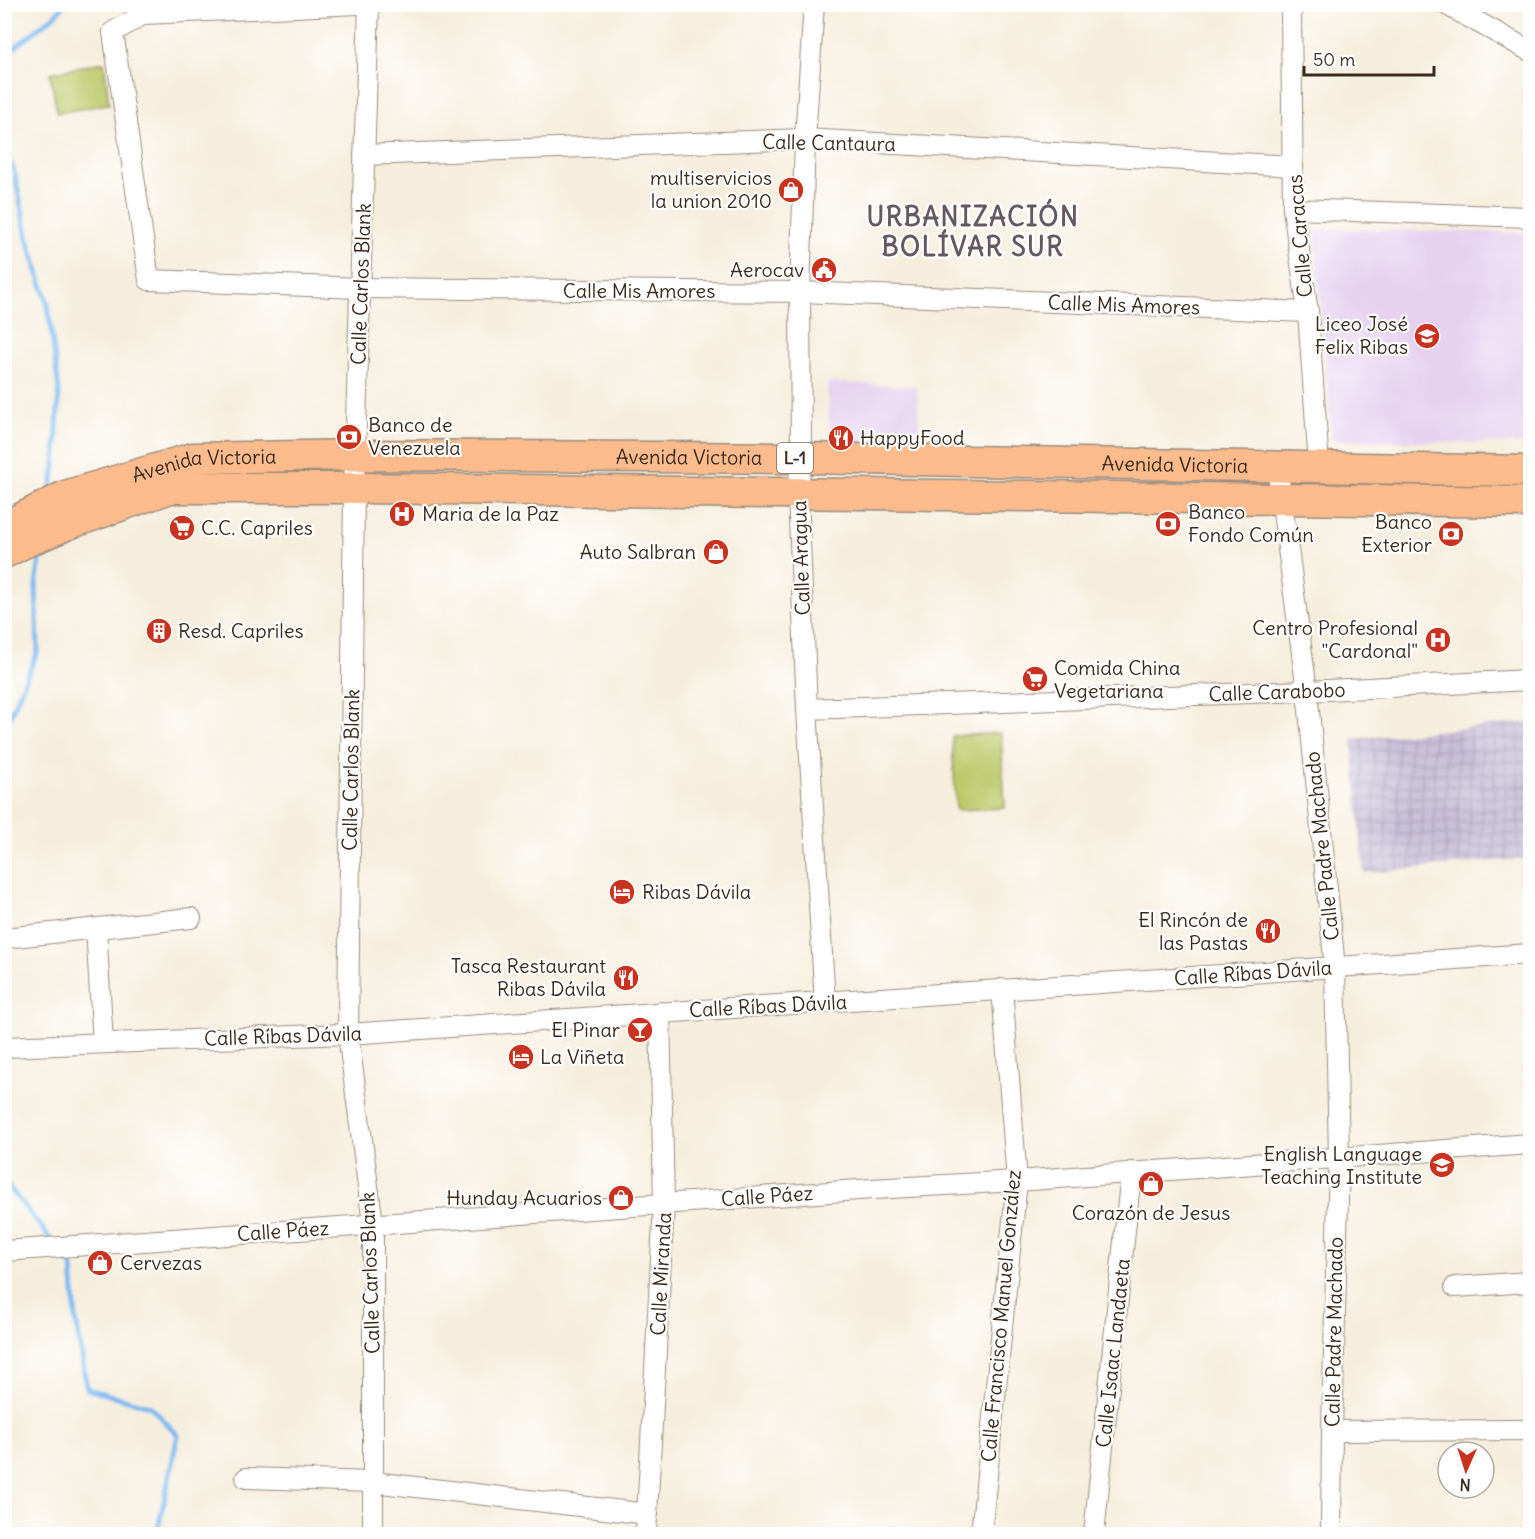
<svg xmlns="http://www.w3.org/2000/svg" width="1535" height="1539" viewBox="0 0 1535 1539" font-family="Delius,sans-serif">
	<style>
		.built { fill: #e6d2f0 }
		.industrial { fill: url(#industrial-grid) }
		.green { fill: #bdca6c; stroke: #7c7a45; stroke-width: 1.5 }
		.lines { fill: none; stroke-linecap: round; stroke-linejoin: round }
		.stream { stroke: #7cbaef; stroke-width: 5 }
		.street-casing { stroke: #988c7e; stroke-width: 22 }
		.primary-casing { stroke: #988c7e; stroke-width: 33 }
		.street { stroke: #fff; stroke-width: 20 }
		.primary { stroke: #fbbb8c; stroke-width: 30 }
		.labels { text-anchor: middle; stroke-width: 4.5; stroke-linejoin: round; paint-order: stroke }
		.shield { fill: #fff; stroke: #766a62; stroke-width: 1.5 }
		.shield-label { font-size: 18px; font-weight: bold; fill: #3b2a1e }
		.street-label { font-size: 20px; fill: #3b2a1e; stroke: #fff }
		.poi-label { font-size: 20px; fill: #3b2a1e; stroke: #fff; text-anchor: end }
		.district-label { font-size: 26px; font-weight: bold; letter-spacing: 1.5px; fill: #665860; stroke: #fff }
	</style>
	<defs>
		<pattern id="industrial-grid" width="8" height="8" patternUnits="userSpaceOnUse" patternTransform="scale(1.5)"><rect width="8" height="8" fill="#c8bfd8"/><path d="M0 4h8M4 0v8" fill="none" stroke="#ada4b9"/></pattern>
	</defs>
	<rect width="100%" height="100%" fill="#fff"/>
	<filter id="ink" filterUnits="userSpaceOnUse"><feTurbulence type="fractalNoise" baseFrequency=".0167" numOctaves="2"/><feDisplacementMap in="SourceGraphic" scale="12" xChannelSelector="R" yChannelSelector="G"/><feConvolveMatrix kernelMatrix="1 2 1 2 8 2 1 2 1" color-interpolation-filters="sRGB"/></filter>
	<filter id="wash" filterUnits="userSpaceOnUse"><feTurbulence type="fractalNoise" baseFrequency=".008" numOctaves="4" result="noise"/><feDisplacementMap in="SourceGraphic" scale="24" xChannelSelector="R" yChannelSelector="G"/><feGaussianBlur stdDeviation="1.35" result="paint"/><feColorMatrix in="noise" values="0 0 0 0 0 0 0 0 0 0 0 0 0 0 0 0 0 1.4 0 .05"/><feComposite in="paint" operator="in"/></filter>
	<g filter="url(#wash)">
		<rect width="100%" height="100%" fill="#f6eedd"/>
		<g class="built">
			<path d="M1314,229L1530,233V444L1332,440Z"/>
			<path d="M827,382L917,387L920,448L830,446Z"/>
		</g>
		<path class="industrial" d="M1530,722V858L1364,873L1352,739Z"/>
		<g class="green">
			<path d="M104,62L109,104L57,113L50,73Z"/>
			<path d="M1001,733L1005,808L956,810L952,736Z"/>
		</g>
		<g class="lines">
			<g class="stream">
				<path d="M4,56L54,16L65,4"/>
				<path d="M4,150L14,170L27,236L48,305L59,391L55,466L51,490"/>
				<path d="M4,730L38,651L36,585L42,547"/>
				<path d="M4,1181L53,1242"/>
				<path d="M60,1251L72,1266L76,1320L87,1389L150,1406L178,1435L157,1534"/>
			</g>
		</g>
	</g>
	<g filter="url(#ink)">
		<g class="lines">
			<g class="street-casing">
				<g id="street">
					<path d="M358,4L144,14L113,32L149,280L361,288L800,292L1308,312"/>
					<path d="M369,4L354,488L348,1034L373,1224V1534"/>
					<path d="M814,4L805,139L800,292L801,458L798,494L807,709L825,1003"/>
					<path d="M1291,4L1293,209L1308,312L1319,466L1310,472"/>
					<path d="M1445,4L1530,51"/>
					<path d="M364,155L805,139L1293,166"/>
					<path d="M1293,209L1530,217"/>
					<path d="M1277,466L1307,691L1335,968L1339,1159L1332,1431L1331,1534"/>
					<path d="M807,709L1307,691L1530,680"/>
					<path d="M96,928L103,1043"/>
					<path d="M5,938L191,918"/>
					<path d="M4,1047L348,1034L1530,954"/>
					<path d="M4,1251L872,1189L1017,1181L1530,1144"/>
					<path d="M1455,1287L1530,1282"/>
					<path d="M1332,1431L1530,1430"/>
					<path d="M246,1478L373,1482L648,1514"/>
					<path d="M646,1534L664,1204L660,1012"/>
					<path d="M981,1534L1017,1181L1002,989"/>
					<path d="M1094,1534L1131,1172"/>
				</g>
			</g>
			<g class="primary-casing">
				<g id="primary">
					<path id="s1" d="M4,527L65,496L193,458L356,455L801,458L1530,471"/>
					<path d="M4,553L26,542L66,525L170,488H354L1530,502"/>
				</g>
			</g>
			<use href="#street" class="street"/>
			<use href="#primary" class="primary"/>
		</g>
	</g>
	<defs>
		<g id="shop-disc" transform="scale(1.35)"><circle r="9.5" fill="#c8321e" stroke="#fff"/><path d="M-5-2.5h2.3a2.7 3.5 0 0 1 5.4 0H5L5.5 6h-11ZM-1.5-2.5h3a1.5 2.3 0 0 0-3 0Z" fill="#fff"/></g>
		<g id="civic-disc" transform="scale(1.35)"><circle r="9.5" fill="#c8321e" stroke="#fff"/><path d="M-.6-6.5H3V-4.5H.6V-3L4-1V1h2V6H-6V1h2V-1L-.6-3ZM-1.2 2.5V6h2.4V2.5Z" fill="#fff"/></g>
		<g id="school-disc" transform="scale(1.35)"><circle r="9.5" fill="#c8321e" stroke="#fff"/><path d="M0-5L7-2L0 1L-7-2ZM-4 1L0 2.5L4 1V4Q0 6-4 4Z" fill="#fff"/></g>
		<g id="bank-disc" transform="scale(1.35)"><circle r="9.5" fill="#c8321e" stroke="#fff"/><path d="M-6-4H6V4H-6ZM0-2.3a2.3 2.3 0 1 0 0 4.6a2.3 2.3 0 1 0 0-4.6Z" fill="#fff"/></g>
		<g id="restaurant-disc" transform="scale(1.35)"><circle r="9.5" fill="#c8321e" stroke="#fff"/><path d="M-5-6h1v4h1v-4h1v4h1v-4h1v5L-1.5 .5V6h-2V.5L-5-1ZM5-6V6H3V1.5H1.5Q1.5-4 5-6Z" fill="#fff"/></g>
		<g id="hospital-disc" transform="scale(1.35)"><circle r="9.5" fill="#c8321e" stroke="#fff"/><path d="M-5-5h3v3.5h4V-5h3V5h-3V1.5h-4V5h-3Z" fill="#fff"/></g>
		<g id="supermarket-disc" transform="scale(1.35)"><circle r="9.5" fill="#c8321e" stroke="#fff"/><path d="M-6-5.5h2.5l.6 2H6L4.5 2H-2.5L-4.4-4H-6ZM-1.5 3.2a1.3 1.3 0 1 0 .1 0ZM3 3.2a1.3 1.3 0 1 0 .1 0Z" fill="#fff"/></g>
		<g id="building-disc" transform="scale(1.35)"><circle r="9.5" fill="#c8321e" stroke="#fff"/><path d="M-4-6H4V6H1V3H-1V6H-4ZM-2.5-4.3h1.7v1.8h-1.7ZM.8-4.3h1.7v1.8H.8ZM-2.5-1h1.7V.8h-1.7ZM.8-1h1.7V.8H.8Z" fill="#fff"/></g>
		<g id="hotel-disc" transform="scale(1.35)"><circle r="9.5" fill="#c8321e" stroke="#fff"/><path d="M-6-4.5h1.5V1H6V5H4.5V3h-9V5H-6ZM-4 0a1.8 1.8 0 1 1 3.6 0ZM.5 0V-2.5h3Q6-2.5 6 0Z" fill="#fff"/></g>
		<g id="bar-disc" transform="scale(1.35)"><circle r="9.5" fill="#c8321e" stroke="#fff"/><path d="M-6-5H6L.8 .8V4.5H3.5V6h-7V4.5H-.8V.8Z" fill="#fff"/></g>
		<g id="university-disc" transform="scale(1.35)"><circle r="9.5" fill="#c8321e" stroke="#fff"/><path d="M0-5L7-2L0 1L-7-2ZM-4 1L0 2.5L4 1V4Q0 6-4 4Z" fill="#fff"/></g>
	</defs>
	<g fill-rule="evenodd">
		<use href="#shop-disc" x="791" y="190"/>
		<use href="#civic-disc" x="824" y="270"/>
		<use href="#school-disc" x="1427" y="336"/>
		<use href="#bank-disc" x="349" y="437"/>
		<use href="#restaurant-disc" x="841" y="438"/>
		<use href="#hospital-disc" x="402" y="514"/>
		<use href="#bank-disc" x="1168" y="524"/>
		<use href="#supermarket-disc" x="182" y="528"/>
		<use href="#bank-disc" x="1451" y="534"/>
		<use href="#shop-disc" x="716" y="552"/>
		<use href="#building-disc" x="159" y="631"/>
		<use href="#hospital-disc" x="1438" y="640"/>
		<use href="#supermarket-disc" x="1035" y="679"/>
		<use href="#hotel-disc" x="622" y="892"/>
		<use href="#restaurant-disc" x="1268" y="931"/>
		<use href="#restaurant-disc" x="626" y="978"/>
		<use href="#bar-disc" x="640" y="1030"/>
		<use href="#hotel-disc" x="521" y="1057"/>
		<use href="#university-disc" x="1442" y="1165"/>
		<use href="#shop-disc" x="1151" y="1184"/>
		<use href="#shop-disc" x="621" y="1198"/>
		<use href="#shop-disc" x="100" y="1263"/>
	</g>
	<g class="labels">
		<rect class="shield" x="777" y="443" width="36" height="30" rx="4.5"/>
		<g class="shield-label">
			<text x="795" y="464">L-1</text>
		</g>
		<g class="street-label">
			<text transform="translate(829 143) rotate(1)" y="7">Calle Cantaura</text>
			<text transform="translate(1300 236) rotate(-95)" y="7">Calle Caracas</text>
			<text transform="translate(361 284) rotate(-88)" y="7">Calle Carlos Blank</text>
			<text x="639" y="298">Calle Mis Amores</text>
			<text transform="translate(1124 305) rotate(2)" y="7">Calle Mis Amores</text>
			<text dy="7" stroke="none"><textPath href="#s1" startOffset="698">Avenida Victoria</textPath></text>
			<text dy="7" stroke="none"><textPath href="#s1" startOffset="1184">Avenida Victoria</textPath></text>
			<text dy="7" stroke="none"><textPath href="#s1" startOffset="212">Avenida Victoria</textPath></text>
			<text transform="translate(801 558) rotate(-92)" y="7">Calle Aragua</text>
			<text transform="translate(1277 692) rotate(-2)" y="7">Calle Carabobo</text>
			<text transform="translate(351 770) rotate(-89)" y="7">Calle Carlos Blank</text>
			<text transform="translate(1322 846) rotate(-96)" y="7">Calle Padre Machado</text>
			<text transform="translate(1253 973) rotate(-4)" y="7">Calle Ríbas Dávila</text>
			<text transform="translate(768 1006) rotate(-3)" y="7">Calle Ríbas Dávila</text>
			<text transform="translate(283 1036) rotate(-2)" y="7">Calle Ríbas Dávila</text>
			<text transform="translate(767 1196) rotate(-4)" y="7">Calle Páez</text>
			<text transform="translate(283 1231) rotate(-4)" y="7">Calle Páez</text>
			<text transform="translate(370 1273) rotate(-92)" y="7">Calle Carlos Blank</text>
			<text transform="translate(661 1274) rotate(-87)" y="7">Calle Miranda</text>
			<text transform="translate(1001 1316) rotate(-85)" y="7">Calle Francisco Manuel González</text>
			<text transform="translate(1334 1332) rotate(-89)" y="7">Calle Padre Machado</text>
			<text transform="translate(1113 1353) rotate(-84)" y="7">Calle Isaac Landaeta</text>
		</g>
		<g class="poi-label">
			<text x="772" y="185">multiservicios<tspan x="772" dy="23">la union 2010</tspan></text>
			<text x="804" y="277">Aerocav</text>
			<text x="1408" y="331">Liceo José<tspan x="1408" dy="23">Felix Ribas</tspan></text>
			<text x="368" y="432" text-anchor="start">Banco de<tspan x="368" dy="23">Venezuela</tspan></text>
			<text x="860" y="445" text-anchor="start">HappyFood</text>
			<text x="1188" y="519" text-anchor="start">Banco<tspan x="1188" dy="23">Fondo Común</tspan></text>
			<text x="422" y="521" text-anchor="start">Maria de la Paz</text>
			<text x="1432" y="529">Banco<tspan x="1432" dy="23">Exterior</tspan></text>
			<text x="201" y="535" text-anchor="start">C.C. Capriles</text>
			<text x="696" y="559">Auto Salbran</text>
			<text x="1418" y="635">Centro Profesional<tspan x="1418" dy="23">"Cardonal"</tspan></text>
			<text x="178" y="638" text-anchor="start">Resd. Capriles</text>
			<text x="1054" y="675" text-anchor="start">Comida China<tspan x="1054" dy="23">Vegetariana</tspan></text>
			<text x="642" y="899" text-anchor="start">Ribas Dávila</text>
			<text x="1248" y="927">El Rincón de<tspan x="1248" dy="23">las Pastas</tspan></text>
			<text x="606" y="973">Tasca Restaurant<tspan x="606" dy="23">Ribas Dávila</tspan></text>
			<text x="620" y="1037">El Pinar</text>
			<text x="540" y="1064" text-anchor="start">La Viñeta</text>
			<text x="1422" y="1161">English Language<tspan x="1422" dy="23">Teaching Institute</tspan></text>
			<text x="602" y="1205">Hunday Acuarios</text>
			<text x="1151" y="1220" text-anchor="middle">Corazón de Jesus</text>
			<text x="120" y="1270" text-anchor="start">Cervezas</text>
		</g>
		<g class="district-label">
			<text x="973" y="226">URBANIZACIÓN<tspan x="973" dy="30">BOLÍVAR SUR</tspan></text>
		</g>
	</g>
	<rect width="1535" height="1539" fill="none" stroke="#fff" stroke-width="24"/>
	<g transform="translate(1466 1470) rotate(183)"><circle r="28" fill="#ffffff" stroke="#b1aaa5" stroke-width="1.5"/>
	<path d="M0-4.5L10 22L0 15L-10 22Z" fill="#c8321e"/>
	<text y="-9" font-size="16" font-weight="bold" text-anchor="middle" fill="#3b2a1e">N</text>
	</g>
	<path d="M1304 66v9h130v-9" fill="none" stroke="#3b2a1e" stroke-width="3"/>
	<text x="1313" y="66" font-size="18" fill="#3b2a1e" stroke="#ffffff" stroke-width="4.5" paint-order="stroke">50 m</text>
</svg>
